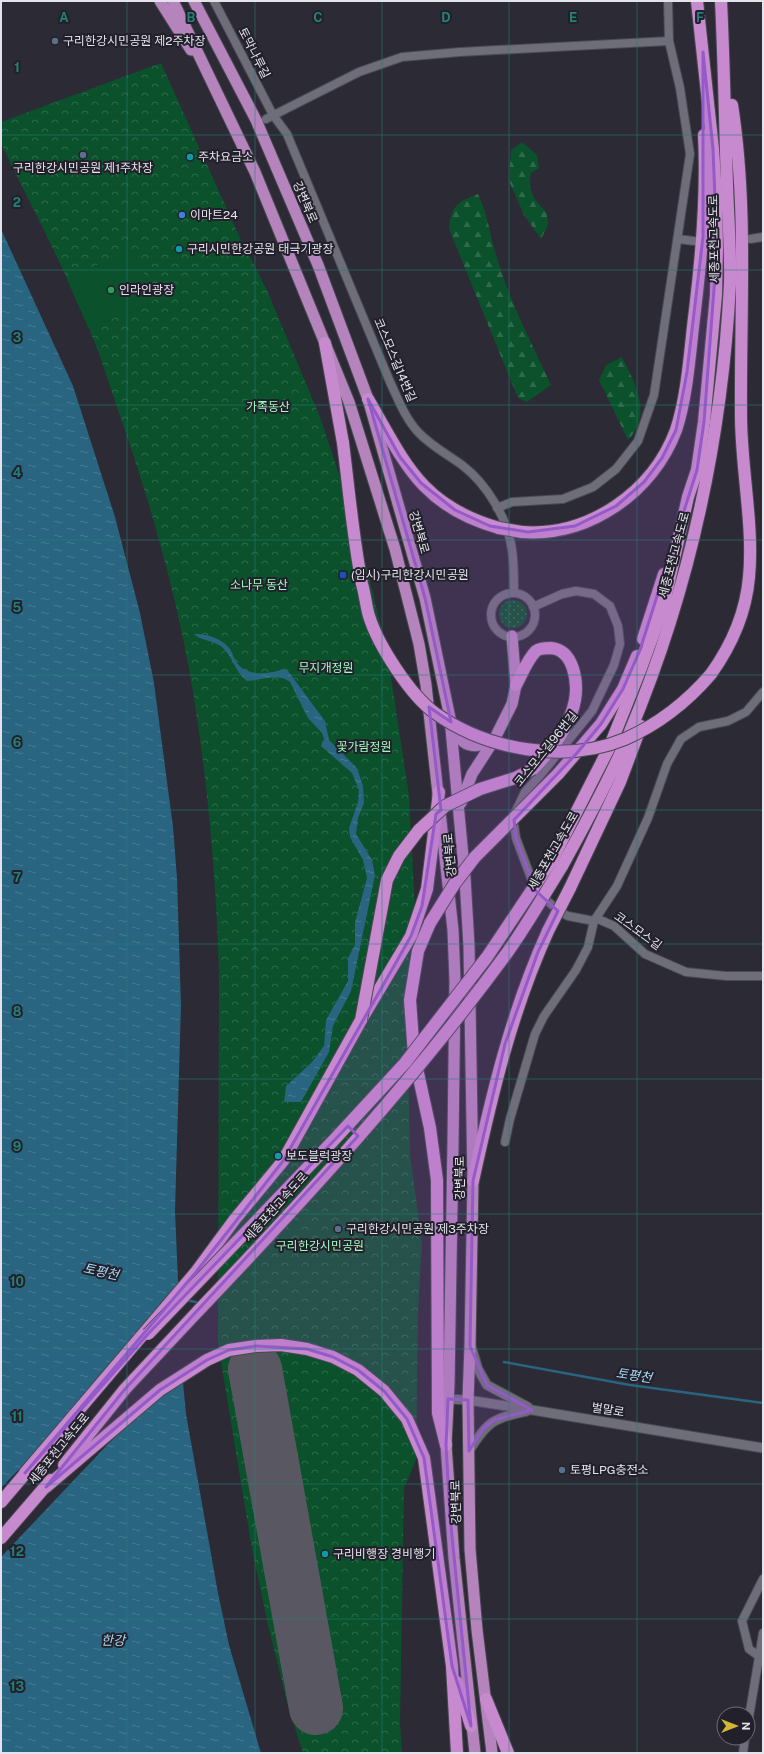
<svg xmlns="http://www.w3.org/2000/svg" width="764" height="1754" viewBox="0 0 764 1754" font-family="'Public Sans','Noto Sans KR',sans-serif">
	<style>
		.grass { fill: url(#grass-dots) }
		.forest { fill: url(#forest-firs) }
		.park { fill: url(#park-crowns) }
		.pitch { fill: #0a512c }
		.water { fill: url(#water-ripples) }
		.pier { fill: #2b2a35 }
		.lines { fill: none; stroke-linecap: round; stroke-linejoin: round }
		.stream { stroke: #296480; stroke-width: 2.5 }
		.runway { stroke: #595862; stroke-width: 54 }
		.minor-casing { stroke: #4a4853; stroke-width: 10 }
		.tertiary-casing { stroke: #4a4853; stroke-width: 11 }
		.trunk-casing { stroke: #4a4853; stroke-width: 13 }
		.motorway-casing { stroke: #4a4853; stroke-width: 14 }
		.minor { stroke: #6e6d7a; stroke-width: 8 }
		.tertiary { stroke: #6e6d7a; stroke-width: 9 }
		.trunk { stroke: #b684bd; stroke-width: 11 }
		.motorway { stroke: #c88ace; stroke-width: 12 }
		.motorway-bridge-casing { stroke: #4a4853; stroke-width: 14; stroke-linecap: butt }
		.motorway-bridge { stroke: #c88ace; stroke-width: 12 }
		.marked { fill: #955aca; fill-opacity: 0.2; stroke: #955aca; stroke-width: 3; stroke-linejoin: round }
		.grid { fill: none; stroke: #24817a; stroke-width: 1; stroke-opacity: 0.55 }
		.service-dot { fill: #5c6f8a; stroke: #22202b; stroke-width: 1.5 }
		.culture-dot { fill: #0f9aa8; stroke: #22202b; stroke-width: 1.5 }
		.shop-dot { fill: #3f7fe0; stroke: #22202b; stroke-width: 1.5 }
		.leisure-dot { fill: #2e9e5b; stroke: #22202b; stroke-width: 1.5 }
		.transit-dot { fill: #1a4fb4; stroke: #22202b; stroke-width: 1.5 }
		.labels { text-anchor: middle; stroke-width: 4; stroke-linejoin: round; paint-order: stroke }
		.poi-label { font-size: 12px; fill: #e4e3eb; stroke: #22202b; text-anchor: start }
		.street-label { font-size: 12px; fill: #e4e3eb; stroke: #22202b }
		.park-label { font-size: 12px; fill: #9ffdbf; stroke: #22202b }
		.water-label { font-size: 13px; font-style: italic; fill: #a8d9f3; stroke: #22202b }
		.grid-label { font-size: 13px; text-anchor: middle; font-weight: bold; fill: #24817a; stroke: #22202b; stroke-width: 4; stroke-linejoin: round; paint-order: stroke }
	</style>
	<defs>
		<pattern id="grass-dots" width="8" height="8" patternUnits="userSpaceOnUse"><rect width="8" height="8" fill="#0a512c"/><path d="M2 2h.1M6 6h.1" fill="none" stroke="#2e6a4b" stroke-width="1.8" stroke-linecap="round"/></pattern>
		<pattern id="forest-firs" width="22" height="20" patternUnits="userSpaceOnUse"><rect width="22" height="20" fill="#0a512c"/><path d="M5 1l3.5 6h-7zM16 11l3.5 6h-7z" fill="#2e6a4b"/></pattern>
		<pattern id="park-crowns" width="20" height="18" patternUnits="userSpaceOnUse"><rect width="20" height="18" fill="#0a512c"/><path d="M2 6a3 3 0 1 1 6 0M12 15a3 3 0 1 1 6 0" fill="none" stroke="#2e6a4b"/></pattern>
		<pattern id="water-ripples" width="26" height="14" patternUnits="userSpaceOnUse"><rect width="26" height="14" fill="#296480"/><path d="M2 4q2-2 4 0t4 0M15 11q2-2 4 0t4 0" fill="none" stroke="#487a92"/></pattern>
	</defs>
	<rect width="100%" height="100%" fill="#2b2a35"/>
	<circle class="grass" cx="513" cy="614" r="14"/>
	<g class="forest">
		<path d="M522,142L537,155L539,168L531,173C527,191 535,201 547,213L548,225L541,239L524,215L509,181L511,150Z"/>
		<path d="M478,194C488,214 490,237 497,258C510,302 532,344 551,385L527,402L518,398L449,229C451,206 457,202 478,194Z"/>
		<path d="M622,357C635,384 653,414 628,440L599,380L606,365Z"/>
	</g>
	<path class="park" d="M161,63L240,238L266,288L320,417L357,528L387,651L409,795L417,948L407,1006L410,1155L422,1242L418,1311L416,1460L404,1488L400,1723L402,1753H303L288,1706L268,1625L252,1549L218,1344L219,972C216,873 207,773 190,674C174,585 148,496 118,410C110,387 103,363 94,341C67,273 33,209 1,144V122Z"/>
	<path class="pitch" d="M131,248L134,251L155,300L89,329L67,280Z"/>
	<g class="water">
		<path d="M1,229L73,386L115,517L140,613L154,683L173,827L177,878L181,1005L175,1211L182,1372L186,1414L218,1593L229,1645L261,1753H1Z"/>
		<path d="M194,634C206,633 223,639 230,649C233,654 234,659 237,663C247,677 270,674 284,669L288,671L325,721L329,740L356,767L359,774L363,786L364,803L358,818L356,834L372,860L375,875L351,991L333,1026L329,1052L301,1102H284L286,1086L312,1062L324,1046L326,1020L348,981V958L355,945V922L367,878L363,860L350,837L349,828L358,802L359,790L352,773L321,746L324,739L322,733L308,718L290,682C280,673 259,680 247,681C235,673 233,656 222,647C215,641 199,640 194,634Z"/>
	</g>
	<path class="pier" d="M181,1295L184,1372L109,1443L1,1557V1488L154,1329Z"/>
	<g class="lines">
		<g class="stream">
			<path d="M185,1300L196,1302"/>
			<path d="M504,1362L630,1385L763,1403"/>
		</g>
		<path class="runway" d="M255,1369L316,1708"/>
		<g class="minor-casing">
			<g id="minor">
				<path d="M214,1L273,115L287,134L390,382C398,399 405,418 418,432C431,446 447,454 462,465C487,484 508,519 512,550C514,564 514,579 514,593"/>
				<path d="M266,119L359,72L402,57L460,52L669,41"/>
				<path d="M678,239L694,241"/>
				<path d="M750,239L763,237"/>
				<path d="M497,508L512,502L563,499L593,487L616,469L638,441L654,395L690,154L680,88L669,41L668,1"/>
				<circle cx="513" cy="615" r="22"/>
				<path d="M533,607L562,594L576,591L594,594L610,606L618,626L620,644L614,665L592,711L542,773L525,792L513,817L516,838L536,891L560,912L568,916L594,921"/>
				<path d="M594,921L598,919L614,926L645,954L686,972L726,976H763"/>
				<path d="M505,1142L510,1119L535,1034L544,1016L576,970L588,947L594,921L617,886L648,818L667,764L681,739L699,727L728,721L746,712L763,692"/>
				<path d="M763,1579L742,1621L749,1649L760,1657L763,1662"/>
				<path d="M748,1723L763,1633"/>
				<path d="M743,1753L745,1738"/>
			</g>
		</g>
		<g class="tertiary-casing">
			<g id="tertiary">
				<path d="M472,1349L478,1369L487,1385L528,1407"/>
				<path d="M448,1399L468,1400L532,1410L763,1448"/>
				<path d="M469,1451C487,1422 493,1418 527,1411"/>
			</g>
		</g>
		<g class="trunk-casing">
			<g id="trunk">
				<path d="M160,1L191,50"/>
				<path d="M173,1L255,172L349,402L395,549L419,644L426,685L453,930L455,981L453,1144L449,1384L446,1445L454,1558L475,1753"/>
				<path d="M194,1L256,120L318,265L368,399L425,598L450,718L465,878L469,946L473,1181L470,1346L468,1400L470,1549L477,1630L492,1753"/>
				<path d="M453,725C461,747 473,750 493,741"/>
				<path d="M461,803L472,774L494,740L512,704L516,685L512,636"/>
			</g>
		</g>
		<g class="motorway-casing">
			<g id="motorway">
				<path d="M325,343L343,443"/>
				<path d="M368,399C405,463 421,506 499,528"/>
				<path d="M522,532C589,537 653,492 676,430C688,394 690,348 695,310C702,252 707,193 704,135"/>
				<path d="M643,639L664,574"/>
				<path d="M711,674C731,646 746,612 749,577C754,526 741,468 741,416C740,312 748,208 732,105"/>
				<path d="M516,685C522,674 527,660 536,651C540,648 546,648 551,648C574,650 578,682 575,700C570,727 552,750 533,769"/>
				<path d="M558,774L601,724L623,689L637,656"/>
				<path d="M552,860L609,748L641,668L663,608L688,497L697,470L704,422L716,295L717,249L716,195L713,149L697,1"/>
				<path d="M562,866C586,823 610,779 629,734C689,591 722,438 730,284C731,251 728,218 727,185C725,124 724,62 721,1"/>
				<path d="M570,888L620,782L641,726"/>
				<path d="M430,923L418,951L410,1000L414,1055L430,1128L437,1180L438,1413L446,1445"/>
				<path d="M473,1181C492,1094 511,1013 548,931"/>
				<path d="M64,1465L125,1389L198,1311"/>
				<path d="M25,1473L196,1272L235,1219L283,1161L361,1020L411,936L427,889L439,792"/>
				<path d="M46,1487L160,1390L207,1360L229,1350L256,1346L281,1345L307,1349L333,1357L358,1370L384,1391L407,1419L424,1458L452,1666L457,1753"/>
				<path d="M1,1502L30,1468"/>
				<path d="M1,1538L51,1480"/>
				<path d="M457,1682L471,1726"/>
				<path d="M486,1699L508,1753"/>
			</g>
		</g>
		<use href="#minor" class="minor"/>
		<use href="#tertiary" class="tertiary"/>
		<use href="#trunk" class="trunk"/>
		<use href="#motorway" class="motorway"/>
		<g class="motorway-bridge-casing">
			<g id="motorway-bridge">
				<path d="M343,443C349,490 353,538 362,584C365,594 366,606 369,616C378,645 410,695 435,713C487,750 565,764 625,739C659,724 687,702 711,674"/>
				<path d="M499,528L522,532"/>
				<path d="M430,923L455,883L475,857L558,774"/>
				<path d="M548,931L570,888"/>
				<path d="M361,1020L387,880L399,856L419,830L445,806L480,789L515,778L533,769"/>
				<path d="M198,1311C307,1197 414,1080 507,953C527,925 544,895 562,866"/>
				<path d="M148,1334L333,1141L405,1063L487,957L552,860"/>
			</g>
		</g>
		<use href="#motorway-bridge" class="motorway-bridge"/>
	</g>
	<path class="marked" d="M703,52L713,149L717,249L704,422L697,470L640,650L623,689L601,724L577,753L514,820L516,838L536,891L558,911L538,952L505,1044L473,1181L470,1346L487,1385L532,1410L494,1420L483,1429L469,1451L468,1400L448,1399L446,1445L450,1516L471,1726L452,1666L424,1458L407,1419L384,1391L358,1370L333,1357L307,1349L256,1346L229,1350L207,1360L160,1390L46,1487L125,1389L358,1136L348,1126L148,1334L25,1473L196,1272L283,1161L411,936L422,906L436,814L441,810L429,707L451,722L425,598L368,399L400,457L421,483L455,510L490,526L528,532L575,526L616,506L644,482L662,458L676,430L687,372L703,237Z"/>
	<path class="grid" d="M127,1V1753M255,1V1753M382,1V1753M509,1V1753M637,1V1753M1,135H763M1,270H763M1,405H763M1,540H763M1,675H763M1,810H763M1,944H763M1,1079H763M1,1214H763M1,1349H763M1,1484H763M1,1619H763"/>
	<g class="service-dot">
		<circle cx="55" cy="41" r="4"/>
		<circle cx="83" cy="155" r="4"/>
		<circle cx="338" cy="1229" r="4"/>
		<circle cx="562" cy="1470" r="4"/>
	</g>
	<g class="culture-dot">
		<circle cx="190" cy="157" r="4"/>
		<circle cx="179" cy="249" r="4"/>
		<circle cx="278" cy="1156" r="4"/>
		<circle cx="325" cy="1554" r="4"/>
	</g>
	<circle class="shop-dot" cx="182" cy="215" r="4"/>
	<circle class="leisure-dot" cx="111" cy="290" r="4"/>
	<rect class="transit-dot" x="339" y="571" width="8" height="8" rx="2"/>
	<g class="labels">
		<g class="poi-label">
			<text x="63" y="45">구리한강시민공원 제2주차장</text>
			<text x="198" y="161">주차요금소</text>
			<text x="83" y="172" text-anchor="middle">구리한강시민공원 제1주차장</text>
			<text x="190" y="219">이마트24</text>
			<text x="187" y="253">구리시민한강공원 태극기광장</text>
			<text x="119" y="294">인라인광장</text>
			<text x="351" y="579">(임시)구리한강시민공원</text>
			<text x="286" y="1160">보도블럭광장</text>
			<text x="346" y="1233">구리한강시민공원 제3주차장</text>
			<text x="570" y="1474">토평LPG충전소</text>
			<text x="333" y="1558">구리비행장 경비행기</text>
		</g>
		<g class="street-label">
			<text transform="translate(254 53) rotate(63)" y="4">토막나루길</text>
			<text transform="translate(305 202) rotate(67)" y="4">강변북로</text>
			<text transform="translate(714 239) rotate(-91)" y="4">세종포천고속도로</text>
			<text transform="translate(395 360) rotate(67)" y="4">코스모스길14번길</text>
			<text transform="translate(419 532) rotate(74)" y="4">강변북로</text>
			<text transform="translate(674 555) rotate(-75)" y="4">세종포천고속도로</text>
			<text transform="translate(546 749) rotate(-51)" y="4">코스모스길96번길</text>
			<text transform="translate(553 851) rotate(-60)" y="4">세종포천고속도로</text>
			<text transform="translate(450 855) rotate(-95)" y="4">강변북로</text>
			<text transform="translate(638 931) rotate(36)" y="4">코스모스길</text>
			<text transform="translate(460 1178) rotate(-90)" y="4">강변북로</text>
			<text transform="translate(276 1207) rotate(-48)" y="4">세종포천고속도로</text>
			<text transform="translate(608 1410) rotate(9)" y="4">벌말로</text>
			<text transform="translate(59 1449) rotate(-51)" y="4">세종포천고속도로</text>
			<text transform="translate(456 1502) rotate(-91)" y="4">강변북로</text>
		</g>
		<g class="park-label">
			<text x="268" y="411">가족동산</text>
			<text x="259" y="589">소나무 동산</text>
			<text x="326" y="672">무지개정원</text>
			<text x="364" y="751">꽃가람정원</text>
			<text x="320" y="1250">구리한강시민공원</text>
		</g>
		<g class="water-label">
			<text transform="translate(101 1271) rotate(12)" y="5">토평천</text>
			<text transform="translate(634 1375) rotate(9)" y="5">토평천</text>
			<text x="113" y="1645">한강</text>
		</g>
	</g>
	<g class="grid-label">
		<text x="64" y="22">A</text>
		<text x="191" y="22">B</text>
		<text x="318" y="22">C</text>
		<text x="446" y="22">D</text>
		<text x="573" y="22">E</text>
		<text x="700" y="22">F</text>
		<text x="17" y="72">1</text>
		<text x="17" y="207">2</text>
		<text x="17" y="342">3</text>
		<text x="17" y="477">4</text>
		<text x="17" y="612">5</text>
		<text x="17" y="747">6</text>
		<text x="17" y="882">7</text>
		<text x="17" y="1016">8</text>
		<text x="17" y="1151">9</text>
		<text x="17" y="1286">10</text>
		<text x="17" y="1421">11</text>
		<text x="17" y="1556">12</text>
		<text x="17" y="1691">13</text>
	</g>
	<rect width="764" height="1754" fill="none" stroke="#e4e3eb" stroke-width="4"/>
	<g transform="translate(736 1726) rotate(90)"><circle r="19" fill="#22202b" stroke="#706e78"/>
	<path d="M0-3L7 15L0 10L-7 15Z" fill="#d3b635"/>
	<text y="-6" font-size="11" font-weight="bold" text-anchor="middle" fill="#e4e3eb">N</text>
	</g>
</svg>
